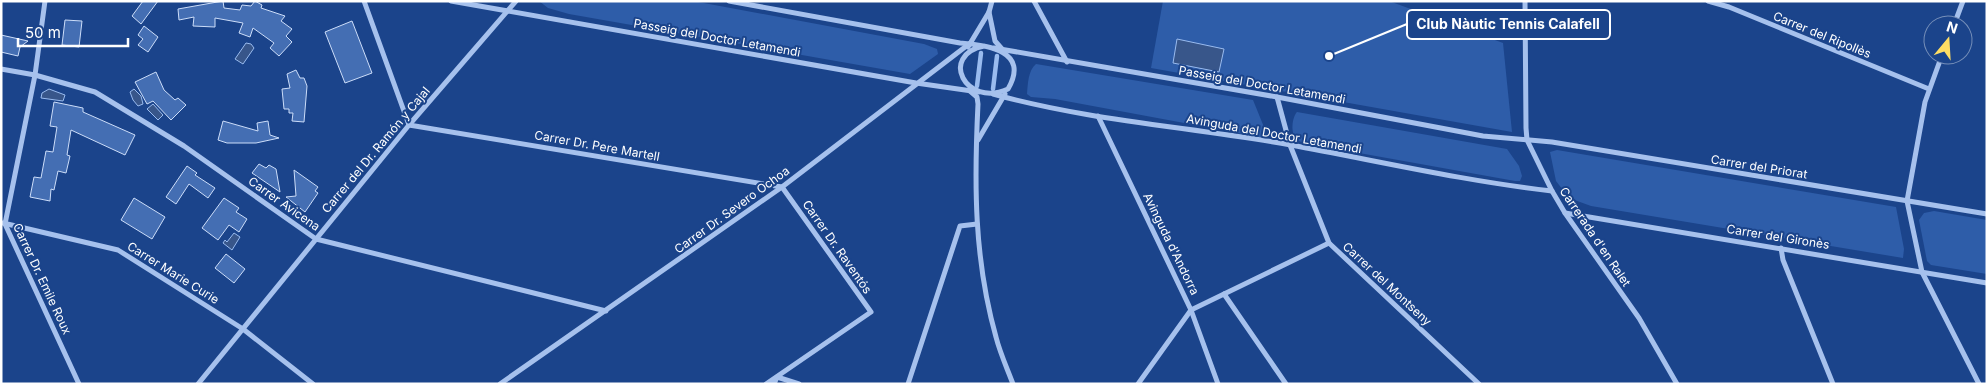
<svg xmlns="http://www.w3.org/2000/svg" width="1988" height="385" viewBox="0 0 1988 385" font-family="Inter,sans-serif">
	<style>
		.green { fill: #2e5da9 }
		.water { fill: #38568a; stroke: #99bbef }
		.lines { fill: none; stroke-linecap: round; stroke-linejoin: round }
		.stream { stroke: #99bbef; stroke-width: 4.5 }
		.building { fill: #446eb3; stroke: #ccddf9 }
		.street { stroke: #a6c1ed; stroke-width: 5 }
		.labels { text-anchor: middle; stroke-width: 4; stroke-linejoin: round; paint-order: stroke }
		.street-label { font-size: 12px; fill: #fff; stroke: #1b448b }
		.leader { fill: none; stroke: #fff; stroke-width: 2 }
		.callout-dot { fill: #fff; stroke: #1b448b; stroke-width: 2 }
		.callout { fill: #1b448b; stroke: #fff; stroke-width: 2 }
		.callout-label { font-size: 14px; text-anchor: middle; font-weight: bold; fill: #fff }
	</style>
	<rect width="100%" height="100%" fill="#1b448b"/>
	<g class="green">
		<path d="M539,1H693L924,44L937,49L938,54L910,74L569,14L548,8Z"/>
		<path d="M1163,1H1389L1503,43L1512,132L1151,68Z"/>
		<path d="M1036,64L1253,100L1266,132L1265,138L1055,99L1031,97L1027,94C1028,83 1028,71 1036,64Z"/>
		<path d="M1297,112L1507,149L1519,166L1522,176L1520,181H1515L1309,144C1305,143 1300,142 1297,140C1290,134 1292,117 1297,112Z"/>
		<path d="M1557,150L1896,207L1904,249L1903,258L1591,206L1569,198L1566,194L1556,181L1550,152Z"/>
		<path d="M1934,211L1987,220V274L1931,265L1927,261L1919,220L1924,213Z"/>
	</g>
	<g class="water">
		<path d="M1177,39L1224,49L1219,72L1173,63Z"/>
		<path d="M246,43L251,44L254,48L243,64L235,59Z"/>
		<path d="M49,89L65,95L63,101L41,98L42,93Z"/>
		<path d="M134,89L141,96L143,104L138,106L133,100L130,92Z"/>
		<path d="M153,104L163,115L158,120L147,109Z"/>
		<path d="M234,233L240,237L232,250L223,243L225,240L227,242Z"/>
	</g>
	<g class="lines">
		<g class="stream">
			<path d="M977,86L981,53"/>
			<path d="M993,89L997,56"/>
		</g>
	</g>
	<g class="building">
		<path d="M143,1H158L141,24L132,16Z"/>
		<path d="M223,1L224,8L240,10L242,5L251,6L255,1L262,5L261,8L285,16L281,21L292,29L286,36L292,42L279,56L270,48L274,43L253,28L250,37L239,33L243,23L215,18V27L193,26L194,17L179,20L178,9Z"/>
		<path d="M65,20L82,21L79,47L62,45Z"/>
		<path d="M352,21L372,73L345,83L325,32Z"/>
		<path d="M144,26L158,37L148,52L138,45L143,39L138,35Z"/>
		<path d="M1,35L28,41L20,47L18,56L1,52Z"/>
		<path d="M296,70L300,78H304L307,86L304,122L292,121L293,113H289V109H284L282,89L290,88L287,74Z"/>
		<path d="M156,72L164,90L175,100L178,98L186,105L171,120L153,101L147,104L135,82Z"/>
		<path d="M54,102L83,108V112L135,135L125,155L71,130L67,155L70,156L66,173L58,171L54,190L51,189L50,201L30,197L34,177L41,178L46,151L53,152L57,127L50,126Z"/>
		<path d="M223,121L258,131L257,123L268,121L270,135L279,138L256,143H227L218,140Z"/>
		<path d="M259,164L266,168L269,165L276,169L280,192L252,173Z"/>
		<path d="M187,166L197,173L195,175L215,188L208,198L189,184L176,204L166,197Z"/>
		<path d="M294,170L318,187L315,191L318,193L305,212L286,197L296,196Z"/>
		<path d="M134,198L165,217L152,239L121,220Z"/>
		<path d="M224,198L239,208L236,212L247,219L239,232L229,225L218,240L202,228Z"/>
		<path d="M226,254L245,269L234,283L215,268Z"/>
	</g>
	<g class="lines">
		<g class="street">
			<path d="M45,1L35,75L5,224L79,384"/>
			<path d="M364,1L409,125L782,187L871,312L766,384"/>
			<path d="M451,1L916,83L979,92"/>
			<path d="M729,1L960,43C988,45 1030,51 1008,89C965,108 939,55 984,46"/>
			<path d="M1034,1L1067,62"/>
			<path d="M1525,1L1526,128L1527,140L1552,191L1565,213L1639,318L1677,384"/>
			<path d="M1708,1L1729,7L1929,89"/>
			<path d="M989,12L995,41L1002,49"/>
			<path d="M1954,25L1963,1"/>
			<path d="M968,47L989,12L992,1"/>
			<path d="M994,48L1277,97L1483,136L1552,142L1987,214"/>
			<path d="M1942,55L1925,102L1907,201L1922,272L1979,384"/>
			<path d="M1,69L35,75L95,92L184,146L316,239L606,311"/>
			<path d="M970,91L977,97L978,104C974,184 974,259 996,337C1000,353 1007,368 1013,384"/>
			<path d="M993,94C1090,121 1192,127 1291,145C1378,161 1464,181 1552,191"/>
			<path d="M1277,97L1290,145L1329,243L1479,384"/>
			<path d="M1098,116L1191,310L1218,384"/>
			<path d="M978,140L1005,94"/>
			<path d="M1565,213L1987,283"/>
			<path d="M3,223L118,250L243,329L313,384"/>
			<path d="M1781,248L1783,260L1833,384"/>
			<path d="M1224,294L1286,384"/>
			<path d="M198,384L409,125L516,1"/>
			<path d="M500,384L782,187L969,44"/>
			<path d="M774,384L777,377L799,384"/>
			<path d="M908,384L960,226L977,224"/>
			<path d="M1138,384L1191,310L1329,243"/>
		</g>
	</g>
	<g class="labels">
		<g class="street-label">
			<text transform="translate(1822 35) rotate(22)" y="4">Carrer del Ripollès</text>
			<text transform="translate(717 38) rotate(10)" y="4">Passeig del Doctor Letamendi</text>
			<text transform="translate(1262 85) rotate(10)" y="4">Passeig del Doctor Letamendi</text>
			<text transform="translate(1274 134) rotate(10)" y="4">Avinguda del Doctor Letamendi</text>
			<text transform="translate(597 146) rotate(10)" y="4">Carrer Dr. Pere Martell</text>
			<text transform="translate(376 150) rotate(-50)" y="4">Carrer del Dr. Ramón y Cajal</text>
			<text transform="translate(1759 167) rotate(9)" y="4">Carrer del Priorat</text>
			<text transform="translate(284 204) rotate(35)" y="4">Carrer Avicena</text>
			<text transform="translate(732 210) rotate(-36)" y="4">Carrer Dr. Severo Ochoa</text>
			<text transform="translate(1595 237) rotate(56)" y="4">Carrerada d'en Ralet</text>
			<text transform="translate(1778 237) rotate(9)" y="4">Carrer del Gironès</text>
			<text transform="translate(1171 244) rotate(64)" y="4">Avinguda d'Andorra</text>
			<text transform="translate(837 247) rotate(55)" y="4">Carrer Dr. Raventós</text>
			<text transform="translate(173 273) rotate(32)" y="4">Carrer Marie Curie</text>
			<text transform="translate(42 279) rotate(65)" y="4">Carrer Dr. Emile Roux</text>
			<text transform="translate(1387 284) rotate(43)" y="4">Carrer del Montseny</text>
		</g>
	</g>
	<path class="leader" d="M1329 56L1407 24"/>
	<circle class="callout-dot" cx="1329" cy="56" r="5"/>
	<rect class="callout" x="1407" y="10" width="203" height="29" rx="5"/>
	<g class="callout-label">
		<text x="1508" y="29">Club Nàutic Tennis Calafell</text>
	</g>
	<rect width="1988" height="385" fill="none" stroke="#ffffff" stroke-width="5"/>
	<g transform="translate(1948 40) rotate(18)"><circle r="24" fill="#1b448b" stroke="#768fb9"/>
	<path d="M0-4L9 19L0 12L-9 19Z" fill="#fedd63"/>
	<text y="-8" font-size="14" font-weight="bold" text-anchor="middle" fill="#ffffff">N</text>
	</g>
	<path d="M18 38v8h110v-8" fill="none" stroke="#ffffff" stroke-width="2.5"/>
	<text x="25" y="38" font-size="15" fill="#ffffff" stroke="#1b448b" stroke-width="4" paint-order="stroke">50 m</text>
</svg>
